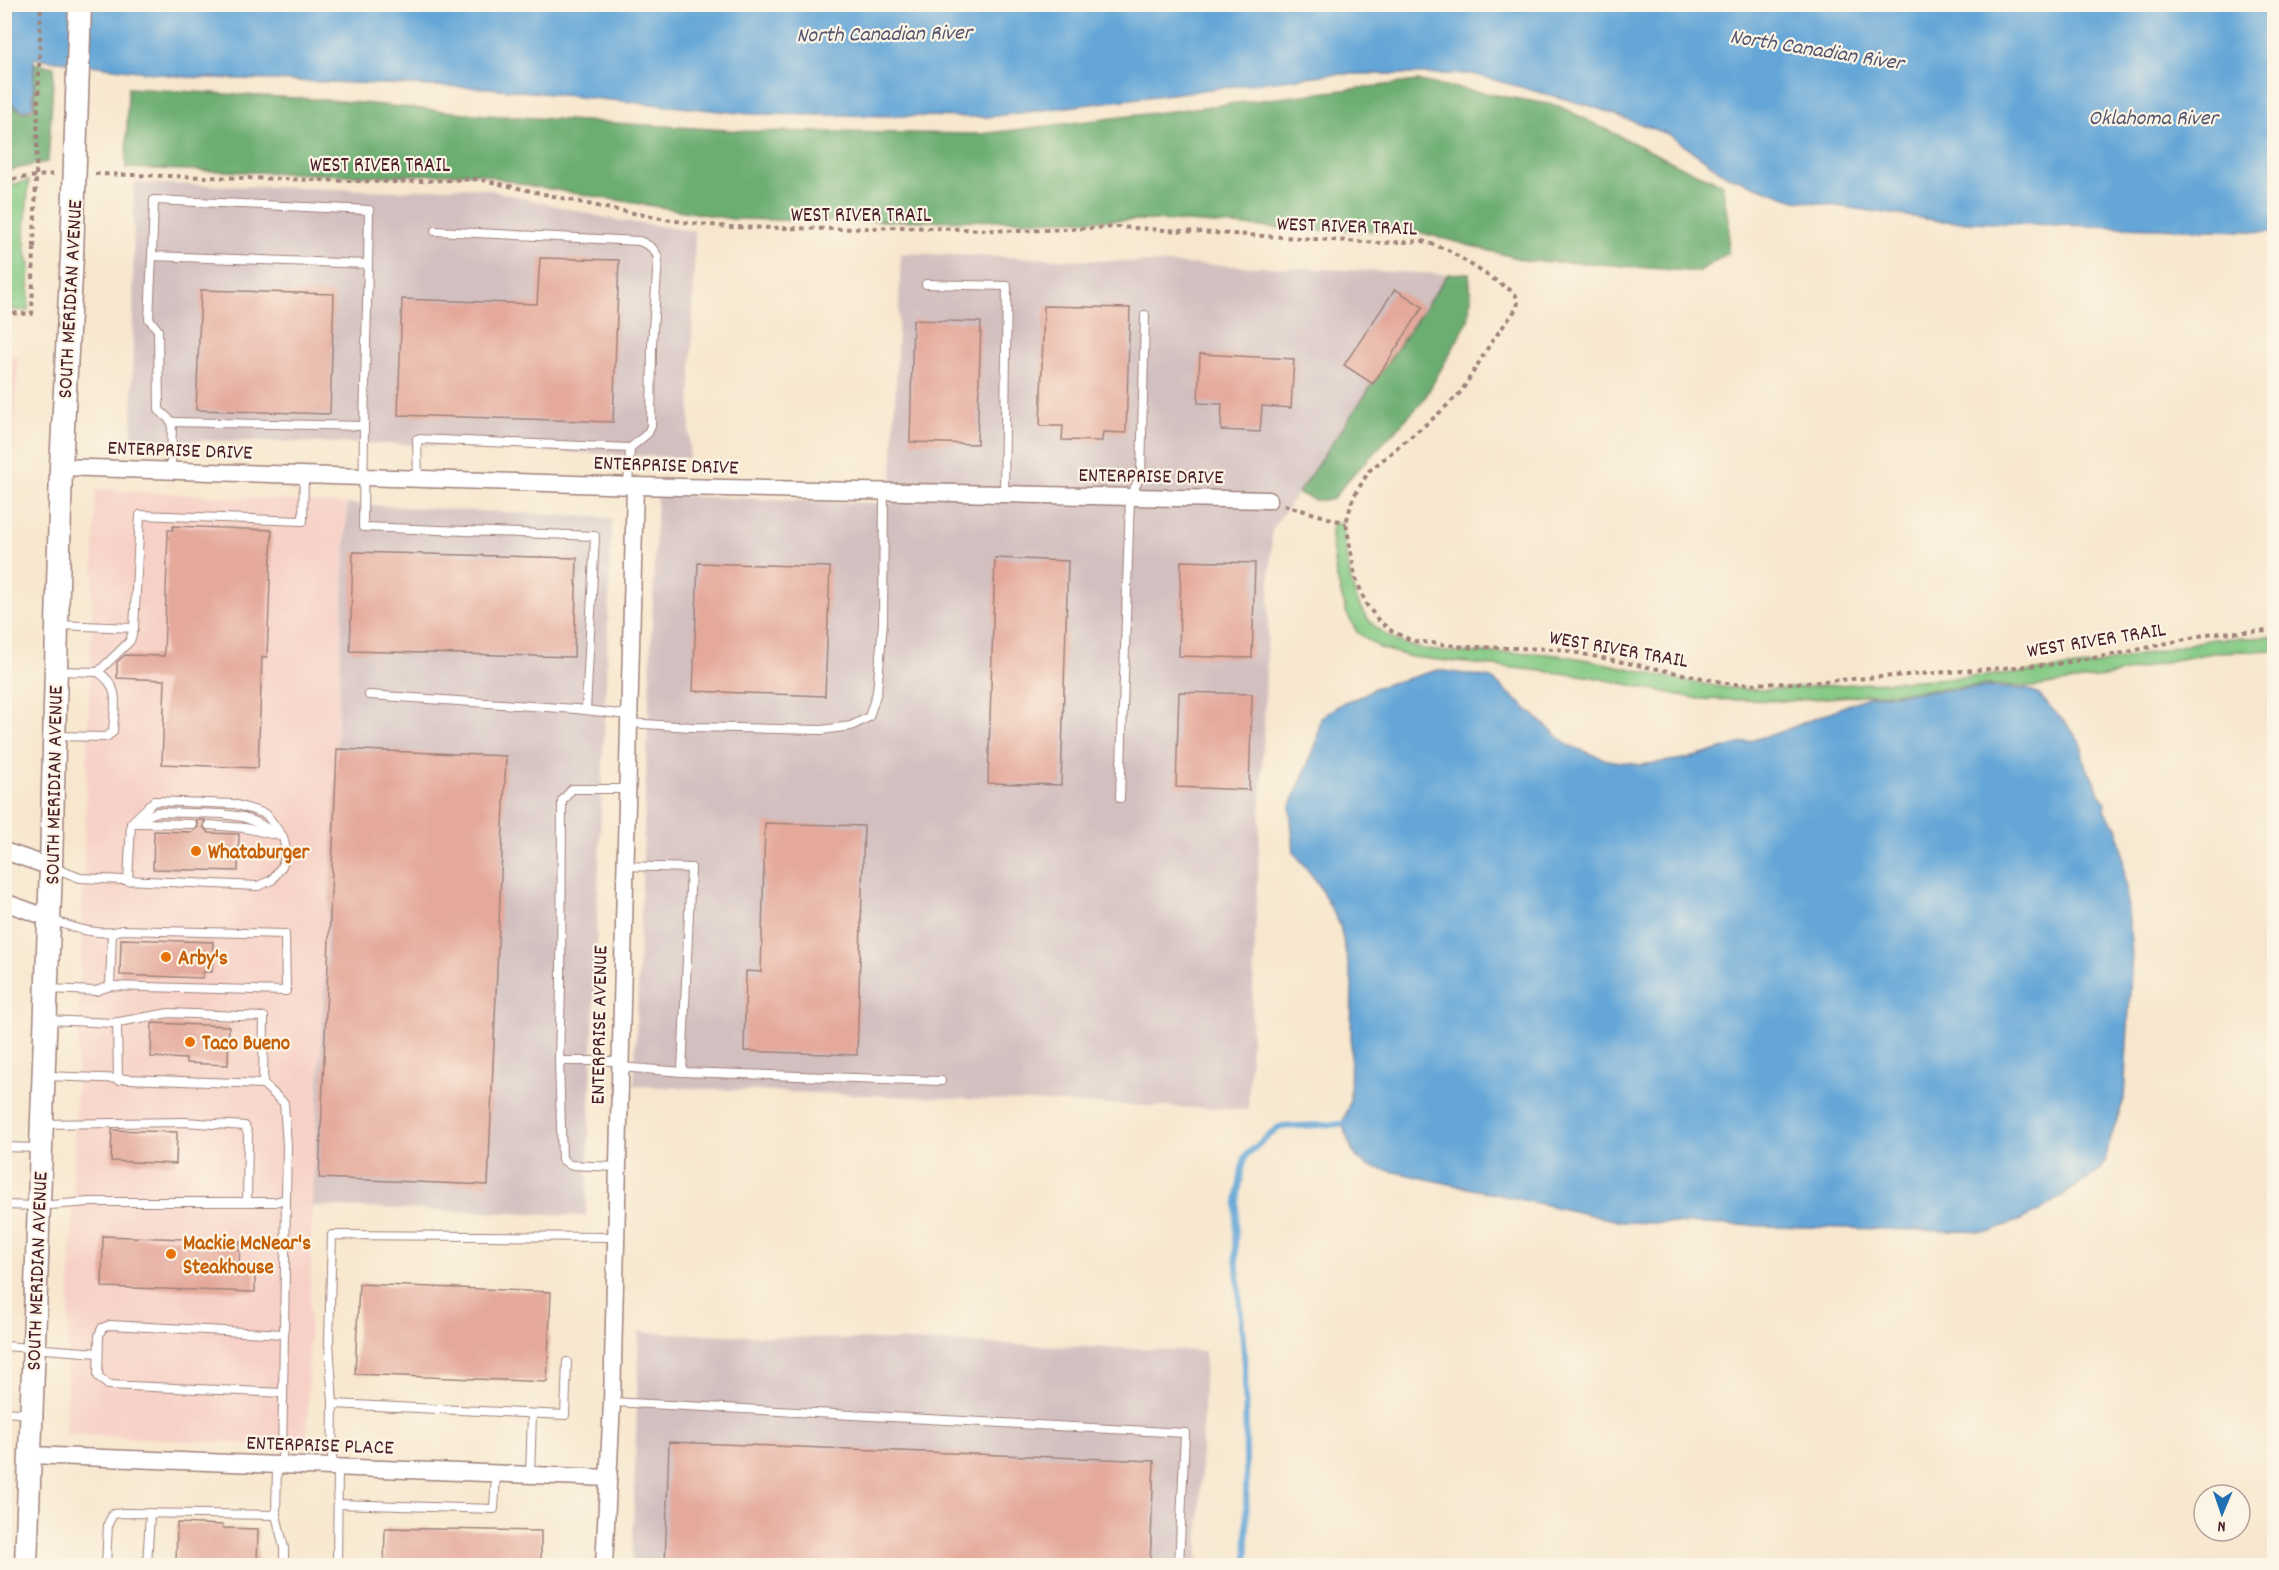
<svg xmlns="http://www.w3.org/2000/svg" width="2279" height="1570" viewBox="0 0 2279 1570" font-family="Dekko,sans-serif">
	<style>
		.built { fill: #f7d1c8 }
		.industrial { fill: #d2bfc0 }
		.green { fill: #85ca85; stroke: #687458; stroke-width: 1.5 }
		.forest { fill: #6cae72; stroke: #5b664e; stroke-width: 1.5 }
		.water { fill: #63a6d7; stroke: #566281; stroke-width: 1.5 }
		.lines { fill: none; stroke-linecap: round; stroke-linejoin: round }
		.stream { stroke: #63a6d7; stroke-width: 6 }
		.building { fill: #e4a99b }
		.service-casing { stroke: #a0837c; stroke-width: 10 }
		.minor-casing { stroke: #a0837c; stroke-width: 19 }
		.secondary-casing { stroke: #a0837c; stroke-width: 25 }
		.path { stroke: #a0837c; stroke-width: 4; stroke-dasharray: 4.5 4.5; stroke-linecap: butt }
		.service { stroke: #fff; stroke-width: 8 }
		.minor { stroke: #fff; stroke-width: 16 }
		.secondary { stroke: #fff; stroke-width: 22 }
		.secondary-bridge-casing { stroke: #a0837c; stroke-width: 25; stroke-linecap: butt }
		.path-bridge { stroke: #a0837c; stroke-width: 4; stroke-dasharray: 4.5 4.5; stroke-linecap: butt }
		.secondary-bridge { stroke: #fff; stroke-width: 22 }
		.food-dot { fill: #e8710a; stroke: #fcf5e5; stroke-width: 2 }
		.labels { text-anchor: middle; stroke-width: 4.5; stroke-linejoin: round; paint-order: stroke }
		.street-label { font-size: 21px; fill: #4a1f2b; stroke: #fcf5e5 }
		.food-label { font-size: 21px; font-weight: bold; fill: #c56008; stroke: #fcf5e5; text-anchor: start }
		.water-label { font-size: 22px; font-style: italic; fill: #545570; stroke: #fcf5e5 }
	</style>
	<rect width="100%" height="100%" fill="#fcf5e5"/>
	<filter id="ink" filterUnits="userSpaceOnUse"><feTurbulence type="fractalNoise" baseFrequency=".0167" numOctaves="2"/><feDisplacementMap in="SourceGraphic" scale="12" xChannelSelector="R" yChannelSelector="G"/><feConvolveMatrix kernelMatrix="1 2 1 2 8 2 1 2 1" color-interpolation-filters="sRGB"/></filter>
	<filter id="wash" filterUnits="userSpaceOnUse"><feTurbulence type="fractalNoise" baseFrequency=".008" numOctaves="4" result="noise"/><feDisplacementMap in="SourceGraphic" scale="24" xChannelSelector="R" yChannelSelector="G"/><feGaussianBlur stdDeviation="1.35" result="paint"/><feColorMatrix in="noise" values="0 0 0 0 0 0 0 0 0 0 0 0 0 0 0 0 0 1.4 0 .05"/><feComposite in="paint" operator="in"/></filter>
	<g filter="url(#wash)">
		<rect width="100%" height="100%" fill="#f7e7ce"/>
		<g class="built">
			<path d="M5,355L18,356L5,679L4,355Z"/>
			<path d="M96,489L346,504L336,770L312,1206L307,1447L65,1434Z"/>
		</g>
		<g class="industrial">
			<path d="M134,183L398,191L459,187L486,189L615,220L695,231L689,458L392,444L132,439Z"/>
			<path d="M901,253L1448,274L1272,530L1248,1110L634,1086L657,495L891,504Z"/>
			<path d="M347,504L612,518L586,1216L312,1206L336,770Z"/>
			<path d="M639,1332L1205,1351L1198,1565L632,1566Z"/>
		</g>
		<g class="green">
			<path d="M29,180C28,197 20,250 30,263L28,311L5,309V187Z"/>
			<path d="M1332,522L1343,525C1347,561 1349,606 1379,630C1420,662 1487,650 1535,653C1611,658 1683,688 1760,690L2011,674L2088,666L2212,639L2274,637V650L2218,652L2169,661L2110,676L2033,687L1990,685L1787,701L1699,699L1587,676L1411,657L1380,648L1357,632L1346,612L1336,575L1331,537Z"/>
		</g>
		<g class="forest">
			<path d="M34,63L54,67L48,162L5,171V101L23,113L35,109Z"/>
			<path d="M1418,81L1559,106L1680,166L1722,184L1729,225L1728,253L1698,272L1587,263L1528,261L1415,231L1306,230L1156,220L823,221L732,219L526,185L477,173L376,176L126,168L128,88L329,100L485,115L743,131L981,134Z"/>
			<path d="M1469,273L1471,298L1468,321L1423,401L1348,480L1332,500H1314L1298,493L1448,274Z"/>
		</g>
		<g class="water">
			<path d="M4,5H2274V232L1941,221L1795,200L1726,175L1668,134L1591,106L1472,74H1331L987,117L750,114L490,88L186,77L34,58L33,107L23,111L5,99Z"/>
			<path d="M1438,670L1491,678L1568,745L1607,760L1641,765L1690,758L1781,732L1870,696L1988,687L2026,689L2037,693L2069,727L2081,744L2084,762L2105,803L2104,811L2117,827L2122,848L2132,953L2124,1099L2109,1143L2105,1162L2097,1173L2036,1213C2028,1215 2025,1218 2018,1221C2008,1224 2001,1226 1991,1232L1623,1222L1368,1166C1348,1154 1351,1143 1342,1124L1350,1102L1352,983L1340,925L1317,882L1294,852L1290,808L1316,744L1321,718L1344,702L1360,697L1374,688Z"/>
		</g>
		<g class="lines">
			<path class="stream" d="M1247,1566L1245,1365L1235,1243L1237,1202L1242,1168L1246,1155L1279,1127L1342,1124L1348,1121"/>
		</g>
		<g id="blocks">
			<g class="building">
				<path d="M540,258L619,260L613,422L398,415L402,299L537,304Z"/>
				<path d="M1395,289L1423,307L1373,384L1344,365Z"/>
				<path d="M201,290L334,294L330,414L196,410Z"/>
				<path d="M1044,306L1130,308L1126,433L1103,432L1102,441L1062,440L1063,426H1040Z"/>
				<path d="M913,320L981,322L977,444L910,442Z"/>
				<path d="M1200,354L1294,359L1291,408L1262,406L1260,432L1221,430L1222,404L1198,403Z"/>
				<path d="M173,526L272,530L267,657H262L258,768L162,764L165,680L117,678V662L125,655L164,656L168,530H173Z"/>
				<path d="M353,552L577,558L574,657L350,651Z"/>
				<path d="M995,558L1068,561L1061,785L988,783Z"/>
				<path d="M1181,561L1255,563L1252,658L1179,656Z"/>
				<path d="M698,563L830,567L825,696L693,691Z"/>
				<path d="M1179,692L1252,694L1249,790L1176,787Z"/>
				<path d="M337,749L506,756L488,1185L319,1178Z"/>
				<path d="M196,820H205L203,827L209,833L239,834L238,871L153,869L154,831L192,832L198,827Z"/>
				<path d="M765,823L864,826L857,1055L744,1051L746,971L761,972Z"/>
				<path d="M121,939L213,942L212,972H203V978L120,975Z"/>
				<path d="M152,1023L229,1026L228,1065L186,1063V1059L151,1057Z"/>
				<path d="M112,1130L177,1132L176,1164L111,1161Z"/>
				<path d="M103,1236L240,1241L239,1267H255V1292L102,1287Z"/>
				<path d="M359,1284L551,1292L547,1382L355,1374Z"/>
				<path d="M669,1442L1154,1461L1150,1566H665Z"/>
				<path d="M177,1523L223,1525V1528L258,1529L257,1566H176Z"/>
				<path d="M385,1528L541,1531V1566H384Z"/>
			</g>
		</g>
	</g>
	<g filter="url(#ink)">
		<use href="#blocks" fill-opacity="0" stroke="#a0837c" stroke-width="1.5"/>
		<g class="lines">
			<g class="service-casing">
				<g id="service">
					<path d="M152,256L154,200L369,210L368,264"/>
					<path d="M926,284L1007,286L1004,494"/>
					<path d="M172,422L159,410L158,330L149,319L152,256L368,264L364,426"/>
					<path d="M171,471L172,422L364,426L363,527L595,536L586,710"/>
					<path d="M418,479L417,439L630,448L648,433L651,426L652,344L658,259C656,249 649,245 639,241L435,231"/>
					<path d="M628,486L630,448"/>
					<path d="M58,625L134,628L140,515L303,521L304,475"/>
					<path d="M58,671L98,672L130,641L134,628"/>
					<path d="M369,695L576,709L628,715"/>
					<path d="M628,723L692,727L822,730L851,726L869,717L877,692L883,622L884,492"/>
					<path d="M54,736L106,737L113,732C114,707 122,687 98,672"/>
					<path d="M1120,798L1130,497L1141,475L1145,315"/>
					<path d="M137,820L157,812L222,814L243,817L258,823L280,836"/>
					<path d="M135,823L192,824"/>
					<path d="M209,825L245,828L271,834"/>
					<path d="M52,867L80,878L258,886L272,880L282,866L287,854L283,837L266,814L234,804L154,801L131,823L128,881"/>
					<path d="M110,986L112,933"/>
					<path d="M48,989L96,991L110,986L286,991L285,934L122,930C99,937 74,928 52,920"/>
					<path d="M117,1022L118,1080"/>
					<path d="M559,1061L562,1159L570,1165L617,1167"/>
					<path d="M620,1061H559L561,985L562,801L572,789H626"/>
					<path d="M620,1067L682,1072L691,868L625,866"/>
					<path d="M682,1072L941,1081"/>
					<path d="M46,1076L263,1084L264,1017L169,1013L113,1023L47,1020"/>
					<path d="M42,1124L184,1122L245,1126L248,1134L247,1202"/>
					<path d="M4,1147L39,1148"/>
					<path d="M4,1205L38,1206L89,1202H275L286,1199L287,1146L284,1103L263,1084"/>
					<path d="M4,1346L98,1353"/>
					<path d="M283,1393L108,1385L98,1376L99,1335L102,1328L110,1325L284,1334"/>
					<path d="M612,1402L1185,1433L1179,1566"/>
					<path d="M333,1404L565,1415L567,1362"/>
					<path d="M4,1412L31,1414"/>
					<path d="M282,1465L286,1199"/>
					<path d="M332,1466L333,1404L329,1342L332,1235L615,1237"/>
					<path d="M530,1475L532,1414"/>
					<path d="M338,1504L494,1509L496,1473"/>
					<path d="M276,1515L284,1548V1566"/>
					<path d="M106,1566L108,1524L113,1514L125,1513L276,1515L277,1465"/>
					<path d="M147,1566L150,1513"/>
					<path d="M337,1566L338,1467"/>
				</g>
			</g>
			<g class="minor-casing">
				<g id="minor">
					<path d="M61,467L635,486L1269,500"/>
					<path d="M4,851L51,867"/>
					<path d="M4,902L49,918"/>
					<path d="M29,1455L609,1478"/>
					<path d="M604,1566L612,1402L635,486"/>
				</g>
			</g>
			<g class="secondary-casing">
				<path id="secondary" d="M26,1566L51,867L61,467L72,255"/>
			</g>
			<g class="path">
				<path d="M95,174L393,182L478,179L606,208L682,222L729,227L839,229L901,227L1019,231L1117,227L1380,243L1423,241L1448,250L1515,293L1518,301L1517,308L1492,341L1461,392L1436,416L1369,471L1353,498L1346,523L1355,576L1366,604L1379,621L1393,632L1413,641L1466,647L1558,649L1732,684L1798,683L2057,664L2123,653L2213,633L2274,631"/>
				<path d="M4,180L54,174"/>
				<path d="M4,313L32,314L34,247"/>
				<path d="M1284,505L1346,523"/>
			</g>
			<use href="#service" class="service"/>
			<use href="#minor" class="minor"/>
			<use href="#secondary" class="secondary"/>
			<g class="secondary-bridge-casing">
				<path id="secondary-bridge" d="M72,255L80,4"/>
			</g>
			<path class="path-bridge" d="M34,247L41,4"/>
			<use href="#secondary-bridge" class="secondary-bridge"/>
		</g>
	</g>
	<g class="food-dot">
		<circle cx="196" cy="851" r="6"/>
		<circle cx="166" cy="957" r="6"/>
		<circle cx="190" cy="1042" r="6"/>
		<circle cx="171" cy="1254" r="6"/>
	</g>
	<g class="labels">
		<g class="street-label">
			<text x="380" y="171">WEST RIVER TRAIL</text>
			<text x="861" y="221">WEST RIVER TRAIL</text>
			<text transform="translate(1347 225) rotate(2)" y="7">WEST RIVER TRAIL</text>
			<text transform="translate(69 299) rotate(-87)" y="7">SOUTH MERIDIAN AVENUE</text>
			<text transform="translate(180 449) rotate(2)" y="7">ENTERPRISE DRIVE</text>
			<text transform="translate(666 464) rotate(2)" y="7">ENTERPRISE DRIVE</text>
			<text transform="translate(1151 475) rotate(1)" y="7">ENTERPRISE DRIVE</text>
			<text transform="translate(2096 639) rotate(-9)" y="7">WEST RIVER TRAIL</text>
			<text transform="translate(1619 648) rotate(10)" y="7">WEST RIVER TRAIL</text>
			<text transform="translate(53 785) rotate(-89)" y="7">SOUTH MERIDIAN AVENUE</text>
			<text transform="translate(598 1025) rotate(-89)" y="7">ENTERPRISE AVENUE</text>
			<text transform="translate(36 1271) rotate(-88)" y="7">SOUTH MERIDIAN AVENUE</text>
			<text transform="translate(320 1444) rotate(2)" y="7">ENTERPRISE PLACE</text>
		</g>
		<g class="food-label">
			<text x="208" y="858">Whataburger</text>
			<text x="178" y="964">Arby's</text>
			<text x="202" y="1049">Taco Bueno</text>
			<text x="183" y="1249">Mackie McNear's<tspan x="183" dy="24">Steakhouse</tspan></text>
		</g>
		<g class="water-label">
			<text transform="translate(884 32) rotate(-1)" y="8">North Canadian River</text>
			<text transform="translate(1817 48) rotate(9)" y="8">North Canadian River</text>
			<text x="2153" y="124">Oklahoma River</text>
		</g>
	</g>
	<rect width="2279" height="1570" fill="none" stroke="#fcf5e5" stroke-width="24"/>
	<g transform="translate(2222 1513) rotate(182)"><circle r="28" fill="#fcf5e5" stroke="#b59f9b" stroke-width="1.5"/>
	<path d="M0-4.5L10 22L0 15L-10 22Z" fill="#1f6fb2"/>
	<text y="-9" font-size="16" font-weight="bold" text-anchor="middle" fill="#4a1f2b">N</text>
	</g>
</svg>
